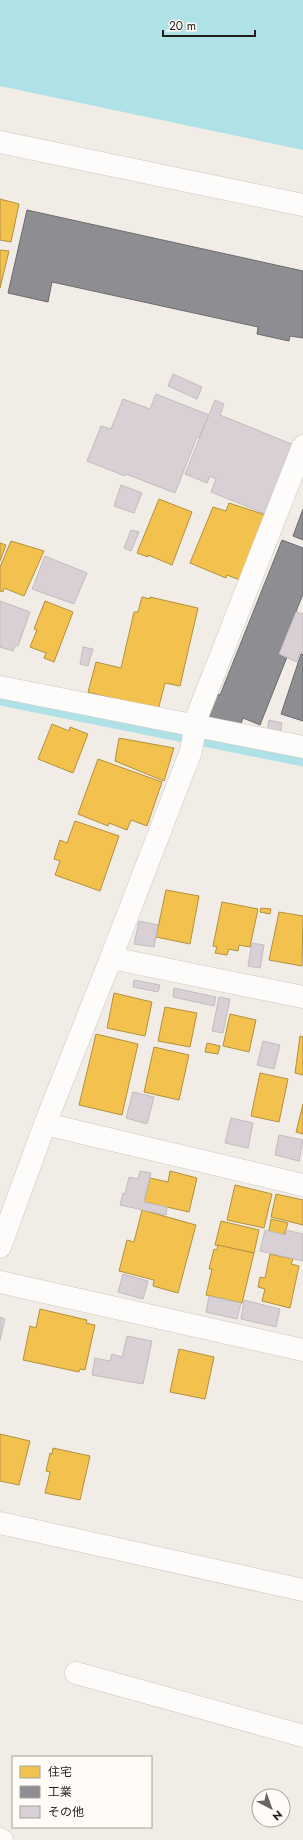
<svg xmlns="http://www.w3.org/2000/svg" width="303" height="1840" font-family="Jost,'Noto Sans JP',sans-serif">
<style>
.water{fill:#aee2e7}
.homes{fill:#f2c14e;stroke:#b3903e}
.industry{fill:#8d8d92;stroke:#6c6b6e}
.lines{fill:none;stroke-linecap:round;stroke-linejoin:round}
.stream{stroke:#aee2e7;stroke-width:9}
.building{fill:#d9d0d6;stroke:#c1bdbc}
.street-casing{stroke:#cbc8c2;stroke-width:23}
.secondary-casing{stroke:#cbc8c2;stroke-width:23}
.street{stroke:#fdfcfb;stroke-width:22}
.secondary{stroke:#fdfcfb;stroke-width:22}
</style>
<rect width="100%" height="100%" fill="#f1ede6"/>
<path class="water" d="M0,0H303V150L0,86Z"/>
<g class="homes">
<path d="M0,199L19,204L11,242L0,240Z"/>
<path d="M0,250L9,251L0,288Z"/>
<path d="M159,499L192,512L172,565L148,555V557L137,553Z"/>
<path d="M229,503L269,516L240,580L227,575L226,578L190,563L213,507L226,511Z"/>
<path d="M11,541L44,551L24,596L4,588L3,592L0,591V567Z"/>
<path d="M0,543L6,545L0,561Z"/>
<path d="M142,597L150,599V597L198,608L180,686L165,683L158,710L88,692L96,662L121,668L134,612H138Z"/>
<path d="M45,601L73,612L54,662L44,658L46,653L30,647L37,630L34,629Z"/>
<path d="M52,724L69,731L70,727L88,734L73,773L38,759Z"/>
<path d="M119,738L174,748L164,781L115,761Z"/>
<path d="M98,759L162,782L147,826L131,820L127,830L109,823L108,826L78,814Z"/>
<path d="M75,821L119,836L100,891L55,875L60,861L54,859L60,840L67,843Z"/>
<path d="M166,890L199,896L190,944L156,937Z"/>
<path d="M222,902L258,909L250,947L239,945L238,951L229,949L227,955L215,953L217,947L213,946Z"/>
<path d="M261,908L271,909L270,914L260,912Z"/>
<path d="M279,912L303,916L302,966L269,960Z"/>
<path d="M114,993L152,1002L145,1036L107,1028Z"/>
<path d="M165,1007L197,1013L190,1047L158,1041Z"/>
<path d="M230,1014L256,1020L249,1052L223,1046Z"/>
<path d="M96,1034L138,1044L122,1115L79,1105Z"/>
<path d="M300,1036L303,1037V1075L295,1073Z"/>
<path d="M207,1043L220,1046L218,1054L205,1052Z"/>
<path d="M154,1047L189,1055L179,1100L144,1092Z"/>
<path d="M260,1073L288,1079L279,1122L251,1116Z"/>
<path d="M303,1104V1134L296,1132Z"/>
<path d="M170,1171L197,1178L189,1212L144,1202L150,1178L168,1182Z"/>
<path d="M235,1185L272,1194L264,1228L227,1220Z"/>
<path d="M276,1194L303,1200V1225L271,1217Z"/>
<path d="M142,1210L196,1225L178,1293L153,1286L154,1280L119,1271L127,1240L134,1242Z"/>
<path d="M271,1219L288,1223L284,1235L269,1231Z"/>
<path d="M221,1221L259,1230L254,1253L215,1245Z"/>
<path d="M218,1245L254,1253L242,1303L206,1295L212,1269H209L214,1249L217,1250Z"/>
<path d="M270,1254L293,1259L291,1264L299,1266L290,1308L262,1301L265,1289L258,1287L260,1277L265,1278Z"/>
<path d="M40,1309L87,1320L86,1323L95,1325L85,1370L80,1369L79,1372L23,1360L30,1326L36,1328Z"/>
<path d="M179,1349L214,1357L205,1399L170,1392Z"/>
<path d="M0,1434L30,1441L19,1485L0,1481Z"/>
<path d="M53,1448L90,1456L80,1500L45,1493L50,1472L46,1471L50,1453L52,1454Z"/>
</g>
<g class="industry">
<path d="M27,210L303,271V338L290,336L289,341L257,334L258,327L52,282L48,302L8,293Z"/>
<path d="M303,509V540L293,536Z"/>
<path d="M282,540L303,548V594L279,654L287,657L260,725L243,718L239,729L208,717L217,694L220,695Z"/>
<path d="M301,654H303V721L281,714Z"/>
</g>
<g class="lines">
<path class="stream" d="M0,701L303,762"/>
</g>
<g class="building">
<path d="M173,374L202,387L197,399L168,386Z"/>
<path d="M156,394L209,415L199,438L197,437L175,493L126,474L125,476L87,461L101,426L111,429L123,399L150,409Z"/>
<path d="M215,400L224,404L220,415L294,445L266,514L211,492L216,479L210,476L207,483L185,474Z"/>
<path d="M121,485L142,493L134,513L114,506Z"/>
<path d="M131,530L139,532L131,551L124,548Z"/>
<path d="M45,556L87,573L74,604L32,589Z"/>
<path d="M0,601L30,612L18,646L16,645L13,651L0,647Z"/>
<path d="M296,612L303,614V653L300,652L297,662L279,654Z"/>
<path d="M83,647L93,649L88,666L80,664Z"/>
<path d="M269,720L282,723L280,735L267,732Z"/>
<path d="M139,921L158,925L154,947L134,944Z"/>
<path d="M252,943L264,945L260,968L248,966Z"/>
<path d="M134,980L160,985L158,992L133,987Z"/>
<path d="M174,988L216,997L214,1006L173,997Z"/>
<path d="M219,997L230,999L223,1033L212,1031Z"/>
<path d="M263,1041L280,1045L274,1069L257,1065Z"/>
<path d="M133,1092L154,1097L147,1124L126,1118Z"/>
<path d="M231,1118L253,1123L248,1148L225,1143Z"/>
<path d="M279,1135L303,1140L299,1161L275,1155Z"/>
<path d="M140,1171L151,1173L144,1202L167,1207L166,1215L120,1205L123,1193L125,1194L129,1177L138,1179Z"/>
<path d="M265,1230L285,1235L286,1230L303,1234V1261L260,1251Z"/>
<path d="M123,1274L148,1281L143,1299L118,1292Z"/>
<path d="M209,1296L241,1303L237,1319L206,1312Z"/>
<path d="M244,1300L280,1309L276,1327L241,1319Z"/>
<path d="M0,1317L5,1319L0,1340Z"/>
<path d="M127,1336L152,1341L143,1384L92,1375L95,1358L110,1361L112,1354L122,1357Z"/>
</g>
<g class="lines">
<defs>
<g id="street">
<path d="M0,687L303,747"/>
<path d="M111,958L303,997"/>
<path d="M45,1124L303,1185"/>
<path d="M0,1247L45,1124L111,958L191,751L198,714L303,446"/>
<path d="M0,1282L303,1350"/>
<path d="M0,1523L303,1590"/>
<path d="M76,1673L303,1736"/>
<path d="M0,1839L2,1840"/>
</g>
<path id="secondary" d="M0,142L303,205"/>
</defs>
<use href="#street" class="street-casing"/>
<use href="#secondary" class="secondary-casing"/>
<use href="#street" class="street"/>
<use href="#secondary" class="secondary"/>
</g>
<rect x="12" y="1756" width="140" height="72" fill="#fffcf7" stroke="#a6a39e"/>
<rect x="20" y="1766" width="20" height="12" fill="#f2c14e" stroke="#a6a39e"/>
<text x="48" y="1776" font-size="12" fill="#201d19">住宅</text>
<rect x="20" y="1786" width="20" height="12" fill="#8d8d92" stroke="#a6a39e"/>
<text x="48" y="1796" font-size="12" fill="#201d19">工業</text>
<rect x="20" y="1806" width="20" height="12" fill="#d9d0d6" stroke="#a6a39e"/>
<text x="48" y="1816" font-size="12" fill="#201d19">その他</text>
<g transform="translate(271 1808) rotate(139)"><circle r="19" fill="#fffcf7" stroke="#a6a39e"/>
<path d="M0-3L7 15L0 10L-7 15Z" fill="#696661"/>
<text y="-6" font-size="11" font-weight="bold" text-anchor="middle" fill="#201d19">N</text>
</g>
<path d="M163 30v6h92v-6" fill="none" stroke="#201d19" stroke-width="2"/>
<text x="169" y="30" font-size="12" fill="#201d19" stroke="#fffcf7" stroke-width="3" paint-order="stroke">20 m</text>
</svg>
